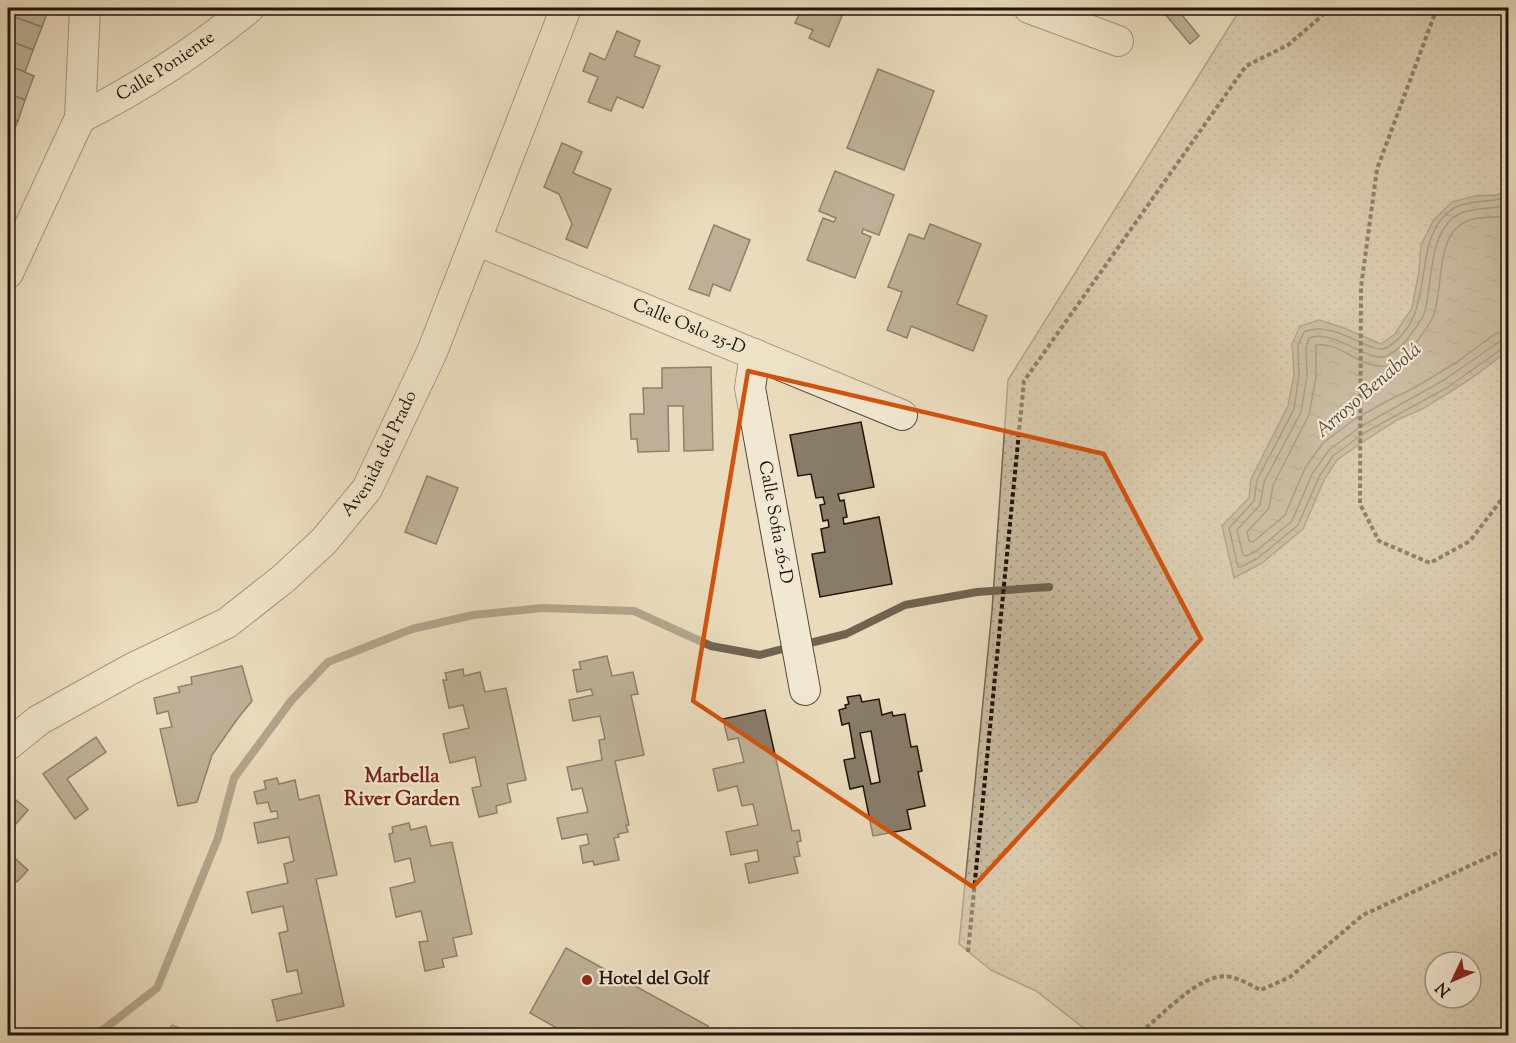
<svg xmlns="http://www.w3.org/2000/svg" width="1516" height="1043" font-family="'Sorts Mill Goudy',serif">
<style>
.grass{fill:url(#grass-dots);stroke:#736755;stroke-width:1.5;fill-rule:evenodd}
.water{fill:url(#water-ripples);stroke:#6f6452;stroke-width:1.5}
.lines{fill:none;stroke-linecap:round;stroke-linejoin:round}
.shore{stroke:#625646;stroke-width:1.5}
.stream{stroke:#6f6452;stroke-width:8}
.building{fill:#887c68;stroke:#1f150c;stroke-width:1.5;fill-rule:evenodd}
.street-casing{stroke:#524638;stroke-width:32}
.path{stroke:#1f150c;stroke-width:4;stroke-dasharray:4.5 3;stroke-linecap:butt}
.street{stroke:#f1e8d3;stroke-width:30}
.marked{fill:none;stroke:#d4520c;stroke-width:4.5;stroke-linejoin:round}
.poi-dot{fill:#8f2418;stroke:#f1e8d3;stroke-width:2}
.labels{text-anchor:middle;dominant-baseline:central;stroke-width:4.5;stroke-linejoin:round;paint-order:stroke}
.street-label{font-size:18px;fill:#1f150c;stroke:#f1e8d3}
.poi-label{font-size:18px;font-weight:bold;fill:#1f150c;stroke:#f1e8d3;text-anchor:start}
.water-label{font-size:20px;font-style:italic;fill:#54493a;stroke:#f1e8d3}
.neighbourhood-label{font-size:20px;font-weight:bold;fill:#7a1f14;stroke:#f1e8d3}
</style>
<defs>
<pattern id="grass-dots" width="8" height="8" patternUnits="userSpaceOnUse" patternTransform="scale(1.5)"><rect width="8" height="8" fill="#c7b99e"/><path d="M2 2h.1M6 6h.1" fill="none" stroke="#aa9e87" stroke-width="1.8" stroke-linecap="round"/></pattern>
<pattern id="water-ripples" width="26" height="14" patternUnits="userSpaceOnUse" patternTransform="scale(1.5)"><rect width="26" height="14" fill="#a49880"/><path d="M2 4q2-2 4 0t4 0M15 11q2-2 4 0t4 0" fill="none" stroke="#857b67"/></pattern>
</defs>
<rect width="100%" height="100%" fill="#e9dbbc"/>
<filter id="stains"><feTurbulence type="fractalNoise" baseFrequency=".00333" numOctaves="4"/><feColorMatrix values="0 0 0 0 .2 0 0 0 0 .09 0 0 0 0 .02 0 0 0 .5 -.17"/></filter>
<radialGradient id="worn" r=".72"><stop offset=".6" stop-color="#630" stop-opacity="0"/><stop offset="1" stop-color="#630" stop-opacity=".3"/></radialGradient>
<path class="grass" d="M1241,8H1508V1035H1093L1036,991L991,970L959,944L992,611L1008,380ZM1435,962H1471V998H1435Z"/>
<g class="water">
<path d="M1508,191V351L1469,380L1424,408L1397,420L1367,439L1337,460L1324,480L1303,529L1262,563L1234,578L1222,526L1249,498L1251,479L1288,406L1294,374L1292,344L1300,326L1319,320L1344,328L1381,344L1395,334L1412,308L1419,271L1421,245L1433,221L1452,202L1475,196L1496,195Z"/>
<path d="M172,1025L196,1034L198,1035H162Z"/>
</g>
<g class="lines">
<g class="shore">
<path d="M1508,197C1492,203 1470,199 1454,208C1406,238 1442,315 1386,348C1372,356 1333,318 1304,332L1298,345L1299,375L1294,409L1257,480L1254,501L1229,528L1238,567H1241L1258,558L1298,525L1319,477L1333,456L1364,433L1448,387L1503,348L1508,347"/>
<path d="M1508,205C1493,210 1474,206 1459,214C1428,231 1433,281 1425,311C1423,319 1416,327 1411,334C1405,343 1397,351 1387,356C1369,364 1334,328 1309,338L1306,347L1307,376L1301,412L1264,482L1260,505L1237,530L1243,555L1246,556L1255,552L1292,521L1312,474L1329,450L1360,427L1444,380L1499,342L1508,340"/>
<path d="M1508,215C1494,219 1476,215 1463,223C1435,239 1444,289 1433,317C1429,325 1423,333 1418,340C1411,351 1399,363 1386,366C1362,370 1340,341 1316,345V377L1309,415L1273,485L1269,508L1247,532L1249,541L1253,542L1285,515L1305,468L1323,443L1355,419L1387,401L1414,388L1457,362L1495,334L1508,331"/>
</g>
<g class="stream">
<path d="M802,645L846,634L905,605L977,592L1049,587"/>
<path d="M95,1036L157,988L218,838L234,778L291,701L328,662L412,629L473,615L542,608L634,611L711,646L760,655L790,647"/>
</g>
</g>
<g class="building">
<path d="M12,8H49L42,27L9,15Z"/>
<path d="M802,8H842L839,15L842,16L829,47L809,38L813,30L795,23Z"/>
<path d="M1160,8H1178L1177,9L1199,36L1190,44Z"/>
<path d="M1200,8H1216L1207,15Z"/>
<path d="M9,15L42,27L33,50L8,40Z"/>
<path d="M617,31L640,41L634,56L660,66L643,108L617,97L611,111L588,102L598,77L583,71L590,53L605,60Z"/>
<path d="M8,40L33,50L25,72L8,65Z"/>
<path d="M8,65L34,76L25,100L8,93Z"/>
<path d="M878,69L934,91L904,170L847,148Z"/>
<path d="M8,93L25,100L18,121L8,117Z"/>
<path d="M8,117L18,121L9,143H8Z"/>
<path d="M562,143L582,152L573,173L611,189L587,248L566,239L572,224L559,194L544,187Z"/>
<path d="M835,171L894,195L879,235L863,229L862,233L871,237L855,278L807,260L823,218L834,222L836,218L819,211Z"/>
<path d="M930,224L981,244L957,304L987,316L973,351L911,326L907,338L887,330L902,292L888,287L909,234L924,239Z"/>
<path d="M714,225L750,240L730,291L713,284L709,296L689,289Z"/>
<path d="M711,367L713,450L684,451L683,406H668L669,451L638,452L637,439H631L630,414H644L643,388H662V368Z"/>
<path d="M861,422L874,487L838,494L840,501L844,500L847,517L843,518L844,524L879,517L892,584L820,597L812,554L825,552L821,529L829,527L828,520L823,521L820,505L825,504L823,497L816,498L811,474L798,476L790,435Z"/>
<path d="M427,476L458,488L436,544L405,532Z"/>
<path d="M607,656L612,676L633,672L638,694L631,695L644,755L615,761L629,825H626L628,832L618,834L619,837L614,838L619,860L594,865L593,861L583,863L580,846L589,844L587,834L562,839L557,818L588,812L582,788L572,790L567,767L602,760L599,740L605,739L600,716L573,721L569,700L593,695L591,689L577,692L573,670L581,669L579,662Z"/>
<path d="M242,666L252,701L238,718L212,755L197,802L178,806L160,729L172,727L168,711L157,714L154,698L180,692L178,687L192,684L191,677Z"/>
<path d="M463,669L464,676L480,672L485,692L506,688L526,780L507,784L511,802L496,806L497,813L479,817L472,788L481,786L475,757L450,763L443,734L469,728L463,705L449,708L443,680H447L445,673Z"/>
<path d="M860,695L862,702L879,699L882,715L892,712L893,716L905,714L911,747L917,746L922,771L918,772L925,806L907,810L911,829L873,836L863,786L850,789L844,760L855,758L849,723L842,725L839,710L846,708L845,705L849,704L847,697ZM871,731L880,782L871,784L860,733Z"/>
<path d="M765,710L792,831L799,830L801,841L797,842L800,856L794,857L798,873L749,883L745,864L759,861L757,850L731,855L726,832L758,825L753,804L742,806L737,786L718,791L713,769L744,762L738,738L728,740L723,719Z"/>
<path d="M96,737L106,752L67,779L88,809L75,819L43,774Z"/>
<path d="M277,778L279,784L295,780L299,800L319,795L337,875L316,879L344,1006L277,1021L272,1000L302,993L297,970L287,972L279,933L288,931L283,906L252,913L247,892L288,883L284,864L294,861L289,837L258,843L254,823L278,818L277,811L271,812L268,802L257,804L254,792L266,789L264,781Z"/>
<path d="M16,800L28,810L8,833V809Z"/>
<path d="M409,823L411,830L426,826L431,846L452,842L472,934L453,938L457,956L442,959L444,967L425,971L419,942L428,941L421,911L396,917L390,888L415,882L410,858L395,862L389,834L393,833L392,827Z"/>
<path d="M8,852L28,870L17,882L8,873Z"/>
<path d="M566,948L708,1026L710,1036H571L530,1013Z"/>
</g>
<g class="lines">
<defs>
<g id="street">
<path d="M1029,8L1118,41"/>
<path id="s1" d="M80,118C139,88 198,50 249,8"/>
<path id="s2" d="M476,240L902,415"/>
<path d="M8,273L80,118L85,8"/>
<path id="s3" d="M755,354L750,388L805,690"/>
<path id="s4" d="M8,745L39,720L131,669L227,623L283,579L324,541L367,489L432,352L566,8"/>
</g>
</defs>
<use href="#street" class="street-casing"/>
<g class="path">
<path d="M1437,8L1377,169L1361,287L1360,504L1379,541L1430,563L1470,541L1508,491"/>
<path d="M968,952L1024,381L1246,66L1288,45L1331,8"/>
<path d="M1134,1036C1159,1022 1198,970 1231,977C1241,979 1252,986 1261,990L1290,977L1363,915L1508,848"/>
</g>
<use href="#street" class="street"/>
</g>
<path d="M0 0H1516V1043H0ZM748,371L1104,454L1201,639L973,887L693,701Z" fill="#e9dbbc" fill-opacity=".55" fill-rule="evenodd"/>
<path class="marked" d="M748,371L1104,454L1201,639L973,887L693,701Z"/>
<circle class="poi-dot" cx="587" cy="980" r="6"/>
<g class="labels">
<g class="street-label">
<text stroke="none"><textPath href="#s1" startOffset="100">Calle Poniente</textPath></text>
<text stroke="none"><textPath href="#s2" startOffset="230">Calle Oslo 25-D</textPath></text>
<text stroke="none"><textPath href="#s4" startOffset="483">Avenida del Prado</textPath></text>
<text stroke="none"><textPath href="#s3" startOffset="171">Calle Sofia 26-D</textPath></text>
</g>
<g class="poi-label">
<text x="599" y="980">Hotel del Golf</text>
</g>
<g class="water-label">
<text transform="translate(1369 391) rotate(-41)">Arroyo Benabolá</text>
</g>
<g class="neighbourhood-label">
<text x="402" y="777">Marbella<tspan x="402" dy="23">River Garden</tspan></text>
</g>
</g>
<rect width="1516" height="1043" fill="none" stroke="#e9dbbc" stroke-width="30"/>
<rect x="9" y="9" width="1498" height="1025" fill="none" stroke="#1f150c" stroke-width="3"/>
<rect x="15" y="15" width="1486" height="1013" fill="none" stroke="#1f150c" stroke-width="1.5"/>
<g transform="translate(1453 980) rotate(226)"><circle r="28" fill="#f1e8d3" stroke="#9d9483" stroke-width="1.5"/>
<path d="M0-4.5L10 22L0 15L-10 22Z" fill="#8f2418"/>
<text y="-9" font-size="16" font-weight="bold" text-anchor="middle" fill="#1f150c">N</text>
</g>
<rect width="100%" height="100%" filter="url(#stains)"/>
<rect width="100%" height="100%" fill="url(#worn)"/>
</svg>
